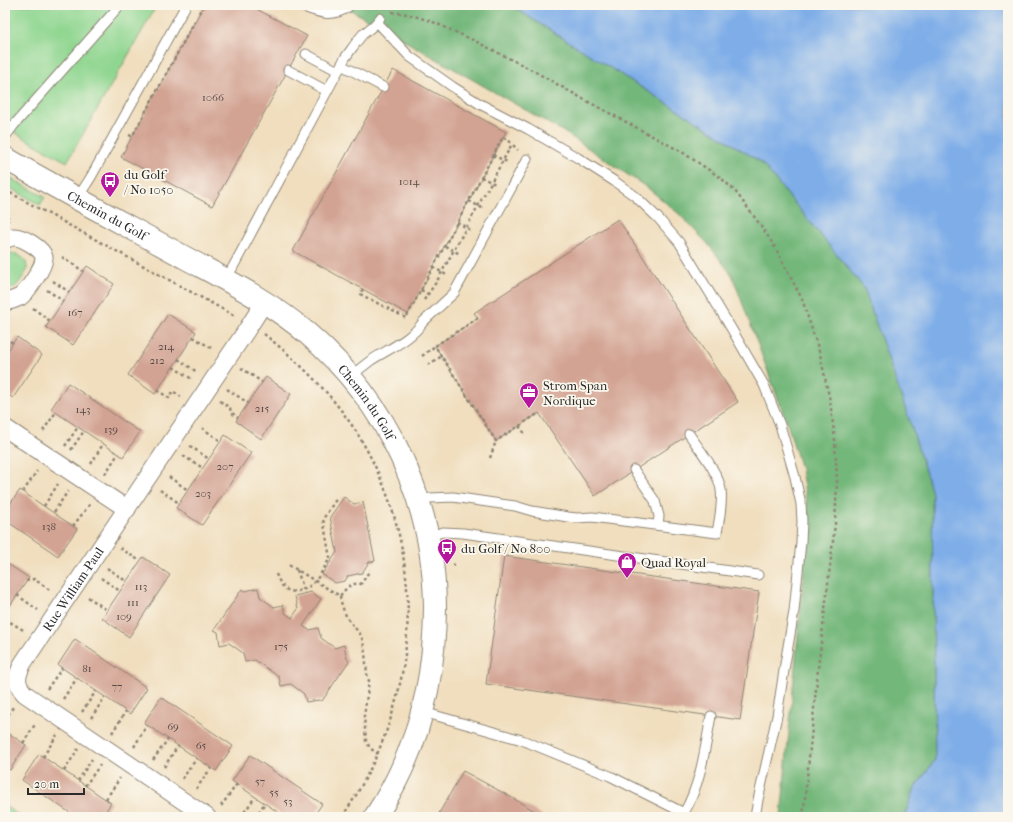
<svg xmlns="http://www.w3.org/2000/svg" width="1013" height="822" font-family="'IM FELL French Canon',serif">
<style>
.green{fill:#8fd690;stroke:#5d805e}
.forest{fill:#73b77a;stroke:#4f7152}
.water{fill:#7eade8;stroke:#546c8a}
.building{fill:#d2a292}
.lines{fill:none;stroke-linecap:round;stroke-linejoin:round}
.service-casing{stroke:#8e8474;stroke-width:11}
.minor-casing{stroke:#8e8474;stroke-width:19}
.tertiary-casing{stroke:#8e8474;stroke-width:24}
.path{stroke:#8e8474;stroke-width:2.5;stroke-dasharray:3 3;stroke-linecap:butt}
.service{stroke:#fff;stroke-width:9}
.minor{stroke:#fff;stroke-width:17}
.tertiary{stroke:#fff;stroke-width:22}
.labels{text-anchor:middle;dominant-baseline:central;stroke-width:3.5;stroke-linejoin:round;paint-order:stroke}
.number-label{font-size:11px;fill:#554945}
.poi-label{font-size:13px;fill:#2b2b2b;stroke:#fbf7ec;text-anchor:start}
.street-label{font-size:13px;fill:#2b2b2b;stroke:#fbf7ec}
</style>
<rect width="100%" height="100%" fill="#fbf7ec"/>
<filter id="ink" filterUnits="userSpaceOnUse"><feTurbulence type="fractalNoise" baseFrequency=".025" numOctaves="2"/><feDisplacementMap in="SourceGraphic" scale="8" xChannelSelector="R" yChannelSelector="G"/><feConvolveMatrix kernelMatrix="1 2 1 2 8 2 1 2 1" color-interpolation-filters="sRGB"/></filter>
<filter id="wash" filterUnits="userSpaceOnUse"><feTurbulence type="fractalNoise" baseFrequency=".012" numOctaves="4" result="noise"/><feDisplacementMap in="SourceGraphic" scale="16" xChannelSelector="R" yChannelSelector="G"/><feGaussianBlur stdDeviation="0.9" result="paint"/><feColorMatrix in="noise" values="0 0 0 0 0 0 0 0 0 0 0 0 0 0 0 0 0 1.4 0 .05"/><feComposite in="paint" operator="in"/></filter>
<g filter="url(#wash)">
<rect width="100%" height="100%" fill="#f0debe"/>
<g class="green">
<path d="M5,5H157L67,162L29,141L5,126Z"/>
<path d="M5,175L45,197L40,205L5,185Z"/>
<path d="M10,253C18,253 28,259 27,269C27,272 24,275 22,278C18,285 14,290 5,289V255Z"/>
<path d="M5,806L21,817H5Z"/>
</g>
<path class="forest" d="M342,5H510L761,162L864,288L911,425L932,493L935,760L915,788L904,817H781L809,517L801,469L787,423L732,275L708,244L678,213L649,189L564,132Z"/>
<path class="water" d="M510,5H1008V817H904L915,788L935,760L932,493L911,425L864,288L761,162Z"/>
<g id="blocks">
<g class="building">
<path d="M204,5H249L307,36L212,206L121,157Z"/>
<path d="M393,70L506,132L408,314L293,251Z"/>
<path d="M618,219L738,402L595,496L539,413L496,441L435,346L478,318L474,313Z"/>
<path d="M87,266L114,284L73,345L46,327Z"/>
<path d="M168,314L196,332L155,394L128,375Z"/>
<path d="M17,337L42,355L13,398L5,393V355Z"/>
<path d="M266,377L291,394L261,439L236,421Z"/>
<path d="M68,383L140,432L123,457L51,409Z"/>
<path d="M225,435L251,453L202,525L176,508Z"/>
<path d="M20,490L77,529L58,556L5,520V511Z"/>
<path d="M344,497L354,504L363,502L375,561L369,562L362,573L348,576L345,581L335,583L322,574L337,552L330,517Z"/>
<path d="M504,556L759,592L740,720L486,684Z"/>
<path d="M143,557L170,575L129,637L102,618Z"/>
<path d="M5,562L29,578L5,613Z"/>
<path d="M258,588L260,597L274,607L283,605L285,613L292,618L298,609L295,596L311,592L321,599L303,626L309,630L318,628L321,638L335,648L344,645L347,659L349,661L322,701L319,700L306,702L304,694L291,684L281,686L279,677L255,660L245,662L243,653L229,643L220,645L218,632L214,630L242,589L245,591Z"/>
<path d="M75,639L147,688L130,714L58,665Z"/>
<path d="M161,697L233,746L216,771L144,723Z"/>
<path d="M5,731L26,745L10,770L5,767Z"/>
<path d="M39,754L111,803L102,817H76L22,780Z"/>
<path d="M250,755L322,804L313,817H285L232,781Z"/>
<path d="M463,771L509,796L545,817H437Z"/>
</g>
</g>
</g>
<g filter="url(#ink)">
<use href="#blocks" fill-opacity="0" stroke="#8e8474" stroke-width="1"/>
<g class="lines">
<defs>
<g id="service">
<path d="M298,5C316,12 331,19 348,7"/>
<path d="M377,22L409,56L453,87L480,104L528,129L578,158L614,181L635,196L658,218L679,242L731,328L764,385L780,425L795,477L801,504L802,521L801,542L794,611L785,664L777,716L758,800L755,817"/>
<path d="M306,54L338,71"/>
<path d="M341,65L383,87"/>
<path d="M288,70L327,91"/>
<path d="M5,137L14,125L120,5"/>
<path d="M77,199L91,177L186,5"/>
<path d="M226,280L345,58C351,50 356,42 363,34C369,29 376,25 380,18"/>
<path d="M351,377C357,371 363,366 370,361C388,349 411,340 423,322L454,293L527,159"/>
<path d="M634,470L655,501L659,516L658,525"/>
<path d="M419,501L430,498L453,497L515,506L532,511L568,517L577,518L592,517L717,533C719,520 723,504 721,490C719,473 699,449 689,434"/>
<path d="M428,536L443,532L463,533L758,575"/>
<path d="M423,712L522,740L610,776L684,813C701,783 705,749 711,716"/>
</g>
<g id="minor">
<path d="M5,240C8,238 10,237 14,237C22,237 42,248 44,257C45,266 27,292 20,297C16,299 10,301 5,302"/>
<path d="M5,428L127,509"/>
<path id="s1" d="M207,817L25,694C14,683 17,675 23,663L246,331L264,303"/>
</g>
<g id="tertiary">
<path id="s2" d="M5,158C64,192 124,224 184,257C226,280 271,302 308,334C388,403 434,501 435,607C435,682 417,754 375,817"/>
</g>
</defs>
<use href="#service" class="service-casing"/>
<use href="#minor" class="minor-casing"/>
<use href="#tertiary" class="tertiary-casing"/>
<g class="path">
<path d="M392,12L407,14L431,21L475,41L532,70L585,100L682,152L721,178L735,191L764,230L776,249L802,299L820,354L830,401L835,440L837,482L835,524L818,669L803,817"/>
<path d="M199,13L204,5"/>
<path d="M129,135L132,136L134,133L195,21"/>
<path d="M493,155L509,163"/>
<path d="M481,177L497,185"/>
<path d="M5,190L235,316"/>
<path d="M469,201L484,209"/>
<path d="M6,216L8,217L9,221"/>
<path d="M457,222L472,231"/>
<path d="M445,246L460,254"/>
<path d="M62,257L83,271"/>
<path d="M433,267L448,276"/>
<path d="M53,281L69,292"/>
<path d="M363,289L360,294L406,318L503,137L509,141L518,150"/>
<path d="M47,290L63,301"/>
<path d="M421,290L428,294"/>
<path d="M424,300L437,281L512,144"/>
<path d="M33,308L50,321"/>
<path d="M478,318L435,346L496,441L539,413"/>
<path d="M264,334C299,362 331,393 355,430C366,447 375,465 383,484C428,596 410,718 342,817"/>
<path d="M193,337L213,349"/>
<path d="M5,338L13,343"/>
<path d="M422,356L435,346"/>
<path d="M178,359L197,372"/>
<path d="M428,365L442,356"/>
<path d="M173,367L192,379"/>
<path d="M241,368L262,382"/>
<path d="M227,389L248,403"/>
<path d="M157,390L169,398L173,391L181,397"/>
<path d="M220,401L230,408L231,412L238,418"/>
<path d="M519,426L526,435"/>
<path d="M202,428L221,441"/>
<path d="M43,431L56,412"/>
<path d="M65,446L78,427"/>
<path d="M190,446L209,459"/>
<path d="M71,450L84,431"/>
<path d="M183,456L203,468"/>
<path d="M490,458L496,441"/>
<path d="M91,464L103,444"/>
<path d="M105,474L118,454"/>
<path d="M169,477L188,490"/>
<path d="M160,490L179,503"/>
<path d="M23,492L37,471"/>
<path d="M44,506L58,484"/>
<path d="M54,512L68,491"/>
<path d="M73,526L90,504"/>
<path d="M120,548L140,561"/>
<path d="M289,565L340,596C346,588 351,582 361,584L370,570"/>
<path d="M452,565L457,564"/>
<path d="M107,568L126,581"/>
<path d="M297,570L305,593"/>
<path d="M276,574C280,584 286,594 298,591C315,588 322,571 330,558L323,519L337,498"/>
<path d="M101,578L120,591"/>
<path d="M26,581L34,579L50,590"/>
<path d="M17,595L38,610"/>
<path d="M340,596L342,606L347,618L360,634L363,641L365,653L367,674L369,681L364,716L366,741L370,748L378,754"/>
<path d="M88,597L107,610"/>
<path d="M5,619L25,631"/>
<path d="M47,689L62,668"/>
<path d="M63,699L77,678"/>
<path d="M82,712L96,691"/>
<path d="M91,718L105,697"/>
<path d="M5,720L13,707"/>
<path d="M112,733L126,711"/>
<path d="M23,743L36,723"/>
<path d="M134,747L147,725"/>
<path d="M43,757L57,735"/>
<path d="M153,760L168,739"/>
<path d="M164,767L178,746"/>
<path d="M64,771L78,749"/>
<path d="M182,779L197,758"/>
<path d="M78,781L92,759"/>
<path d="M85,786L100,765"/>
<path d="M196,789L211,768"/>
<path d="M106,799L120,778"/>
<path d="M221,806L237,784"/>
<path d="M241,817L255,797"/>
<path d="M255,817L265,803"/>
<path d="M274,817L277,812"/>
</g>
<use href="#service" class="service"/>
<use href="#minor" class="minor"/>
<use href="#tertiary" class="tertiary"/>
</g>
</g>
<defs>
<symbol id="bus-pin" viewBox="-11 -11 22 30"><path d="M0 17L-7.5 6A9.5 9.5 0 1 1 7.5 6Z" fill="#b5179e" stroke="#fbf7ec"/><path d="M-5-6H5V4H4V6H2V4H-2V6H-4V4H-5ZM-3.5-4V0h7V-4ZM-3.5 1.2v1.5H-2V1.2ZM2 1.2v1.5H3.5V1.2Z" fill="#fff"/></symbol>
<symbol id="office-pin" viewBox="-11 -11 22 30"><path d="M0 17L-7.5 6A9.5 9.5 0 1 1 7.5 6Z" fill="#b5179e" stroke="#fbf7ec"/><path d="M-6-3h4V-5.5h4V-3h4V5H-6ZM-1-4.5V-3h2v-1.5ZM-6 0V1H6V0Z" fill="#fff"/></symbol>
<symbol id="shop-pin" viewBox="-11 -11 22 30"><path d="M0 17L-7.5 6A9.5 9.5 0 1 1 7.5 6Z" fill="#b5179e" stroke="#fbf7ec"/><path d="M-5-2.5h2.3a2.7 3.5 0 0 1 5.4 0H5L5.5 6h-11ZM-1.5-2.5h3a1.5 2.3 0 0 0-3 0Z" fill="#fff"/></symbol>
</defs>
<g fill-rule="evenodd">
<use href="#bus-pin" x="99" y="170" width="22" height="30"/>
<use href="#office-pin" x="518" y="381" width="22" height="30"/>
<use href="#bus-pin" x="436" y="537" width="22" height="30"/>
<use href="#shop-pin" x="616" y="551" width="22" height="30"/>
</g>
<g class="labels">
<g class="number-label">
<text x="213" y="97">1066</text>
<text x="409" y="181">1014</text>
<text x="75" y="312">167</text>
<text x="166" y="346">214</text>
<text x="157" y="360">212</text>
<text x="262" y="408">215</text>
<text x="83" y="409">143</text>
<text x="111" y="429">139</text>
<text x="225" y="466">207</text>
<text x="203" y="493">203</text>
<text x="49" y="526">138</text>
<text x="141" y="586">113</text>
<text x="133" y="602">111</text>
<text x="124" y="616">109</text>
<text x="281" y="646">175</text>
<text x="87" y="668">81</text>
<text x="117" y="686">77</text>
<text x="173" y="726">69</text>
<text x="201" y="745">65</text>
<text x="260" y="781">57</text>
<text x="274" y="792">55</text>
<text x="288" y="801">53</text>
</g>
<g class="poi-label">
<text x="124" y="174">du Golf<tspan x="124" dy="15">/ No 1050</tspan></text>
<text x="543" y="385">Strom Span<tspan x="543" dy="15">Nordique</tspan></text>
<text x="461" y="548">du Golf / No 800</text>
<text x="641" y="562">Quad Royal</text>
</g>
<g class="street-label">
<text stroke="none"><textPath href="#s2" startOffset="117">Chemin du Golf</textPath></text>
<text stroke="none"><textPath href="#s2" startOffset="441">Chemin du Golf</textPath></text>
<text stroke="none"><textPath href="#s1" startOffset="343">Rue William-Paul</textPath></text>
</g>
</g>
<rect width="1013" height="822" fill="none" stroke="#fbf7ec" stroke-width="20"/>
<path d="M28 788v6h56v-6" fill="none" stroke="#2b2b2b" stroke-width="2"/>
<text x="34" y="788" font-size="12" fill="#2b2b2b" stroke="#fbf7ec" stroke-width="3" paint-order="stroke">20 m</text>
</svg>
